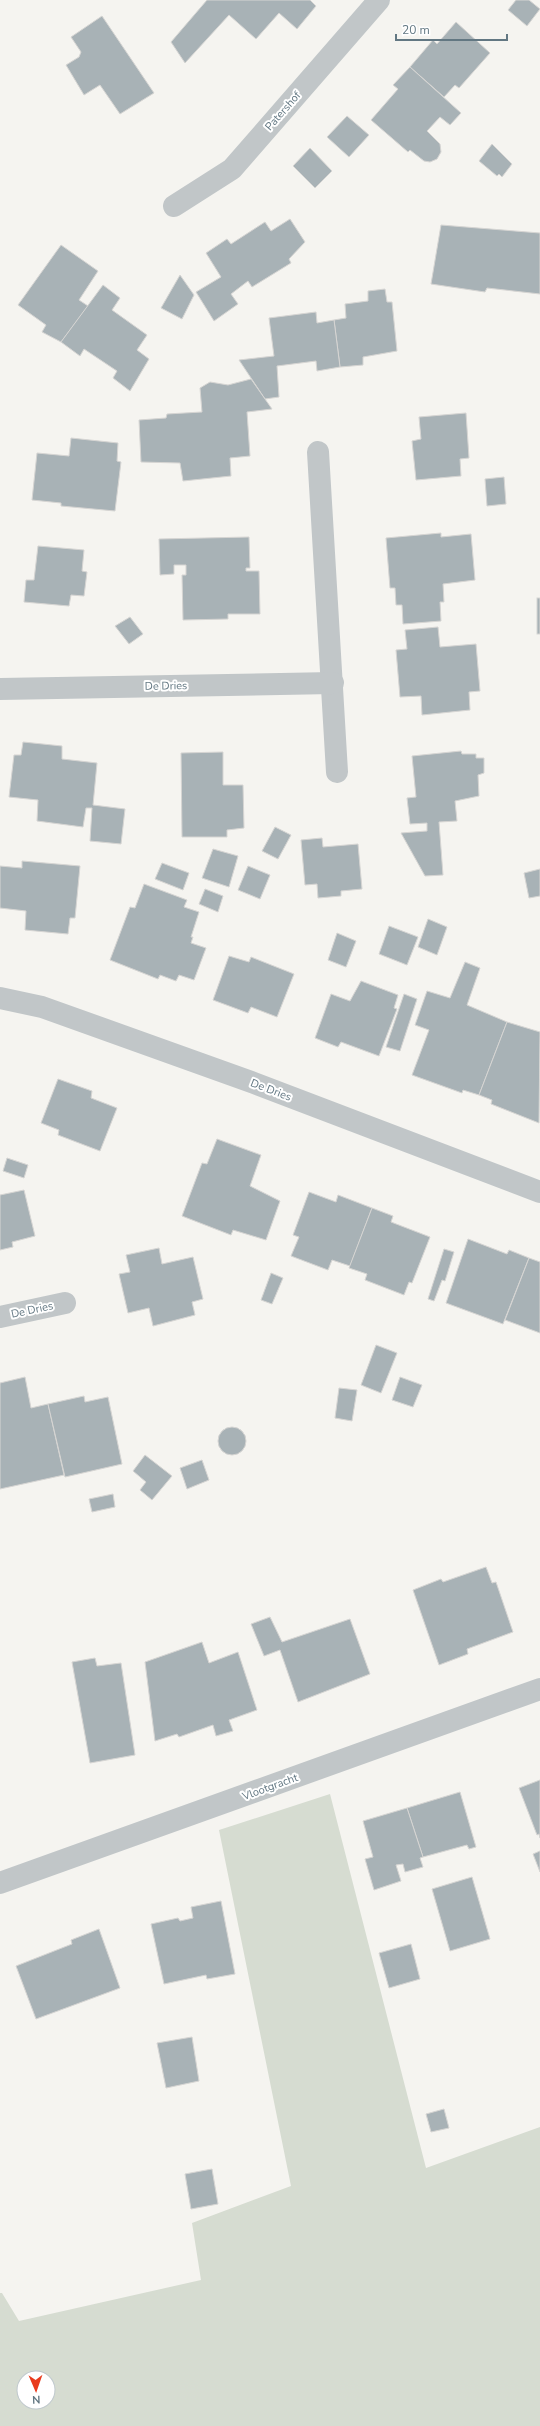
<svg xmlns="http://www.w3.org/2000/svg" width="540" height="2426" font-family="'Nunito Sans',sans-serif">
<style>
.green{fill:#d6dcd1;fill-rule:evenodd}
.building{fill:#a8b2b6;stroke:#d6d5d3}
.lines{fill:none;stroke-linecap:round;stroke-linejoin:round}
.minor{stroke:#c1c6c8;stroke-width:22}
.labels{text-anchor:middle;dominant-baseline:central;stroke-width:4;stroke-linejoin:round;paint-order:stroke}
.street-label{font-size:11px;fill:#627782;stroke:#fff}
</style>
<rect width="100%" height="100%" fill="#f5f4f0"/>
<path class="green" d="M330,1794L426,2168L540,2127V2426H0V2293H2L19,2321L201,2280L192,2223L291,2186L219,1830ZM24,2378H48V2402H24Z"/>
<g class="building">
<path d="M207,0H310L316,6L297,29L279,13L256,39L229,15L185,63L171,42Z"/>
<path d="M516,0H529L540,9L527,26L508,10Z"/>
<path d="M102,16L154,93L120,114L100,85L84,95L66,65L79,57L81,52L71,37Z"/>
<path d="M456,22L490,53L459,88L455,85L444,97L410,67L433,40L437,44Z"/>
<path d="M410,67L461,113L450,125L440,117L427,131L440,144L441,152L437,159L430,162L424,161L410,150L408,152L371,120L398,89L393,85Z"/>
<path d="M347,116L369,135L349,157L327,137Z"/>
<path d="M492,144L512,164L502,177L499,174L497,176L479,161Z"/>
<path d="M310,148L332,171L315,188L293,166Z"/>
<path d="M290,219L305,242L289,259L291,263L252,287L248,281L231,294L238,304L214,321L196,292L221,277L206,253L227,239L231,244L265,222L271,231Z"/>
<path d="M441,225L540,233V294L487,288L485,292L431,284Z"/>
<path d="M61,245L98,271L79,300L88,306L61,342L42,332L46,325L18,305Z"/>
<path d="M180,275L194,295L182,319L161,308Z"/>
<path d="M103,285L120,298L112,310L147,335L137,350L149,359L130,391L113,378L117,371L84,349L80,356L61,342Z"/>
<path d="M385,289L387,302H392L397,351L363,357V365L340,367L334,320L346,318L345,304L368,301V291Z"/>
<path d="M316,312L317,323L334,320L340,367L317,371L316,361L277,366L279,397L265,399L239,360L274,356L269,318Z"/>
<path d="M251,379L272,409L247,412L250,456L230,458L231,476L183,481L180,463L141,462L139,420L166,418L167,414L202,412L200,388L210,382L228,385Z"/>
<path d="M466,413L469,458L460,459L461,476L416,480L412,441L421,439L419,417Z"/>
<path d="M71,438L118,443L117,461L121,462L115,511L61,506V503L32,500L37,453L69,456Z"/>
<path d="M504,477L506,504L487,506L485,479Z"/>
<path d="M441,533V537L471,534L475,580L443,584L444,602H440L441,621L403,624L402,605H396L395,588H390L386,538Z"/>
<path d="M249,537L250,568H246V571H259L260,614H228V619L183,620L182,575H186V565H174V574L160,575L159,539Z"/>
<path d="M38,546L84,550L82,571L87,572L84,596L71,595L69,606L24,602L26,580H34Z"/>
<rect x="537" y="598" width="3" height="36"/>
<path d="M130,617L143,634L129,644L115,626Z"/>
<path d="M438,627L440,647L476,644L480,691L469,692L470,710L422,715L421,696L400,697L396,650L407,649L405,630Z"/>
<path d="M23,742L62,746V759L97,763L93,805L125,809L121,844L90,841L92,808H86L83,827L37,821L38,800L9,797L14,755H21Z"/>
<path d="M461,751L462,754H476V758H484V773L478,775L479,796L455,801L457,821L439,822L443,875L425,876L401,833L427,831V823L410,824L407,798L416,797L412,756Z"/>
<path d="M223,752V785H243L244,828L227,830V837H182L181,753Z"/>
<path d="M275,827L291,835L278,859L262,851Z"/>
<path d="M322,838L323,847L358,844L362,889L341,891V896L318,898L317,884L305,885L301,840Z"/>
<path d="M213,849L238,856L229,887L202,878Z"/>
<path d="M22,861L80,866L75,918H70L68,934L25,930L26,911L0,908V866L22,868Z"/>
<path d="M162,863L189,873L183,890L155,879Z"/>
<path d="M248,866L270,875L260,899L238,890Z"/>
<path d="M540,869V896L529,898L524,873Z"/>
<path d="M144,884L187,900L184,907L199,912L191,937H193L191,943L206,948L194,980L179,975L176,981L160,975L158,979L110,960L130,907L135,908Z"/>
<path d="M205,889L223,896L218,912L199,904Z"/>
<path d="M428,919L447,927L437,955L418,947Z"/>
<path d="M389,926L418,937L407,965L379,954Z"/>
<path d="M337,933L356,941L346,967L328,960Z"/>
<path d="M229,956L249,962L251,957L294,974L277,1017L251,1007L248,1013L213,1000Z"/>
<path d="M465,962L480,968L467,1005L507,1022L479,1095L463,1090L462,1093L412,1075L429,1030L415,1025L427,991L450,998Z"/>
<path d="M361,981L398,995L394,1008L397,1009L379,1056L341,1042L338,1047L315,1038L331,994L350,1001Z"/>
<path d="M404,994L417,999L400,1051L386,1047Z"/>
<path d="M507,1022L540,1032L539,1123L491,1104L492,1100L479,1095Z"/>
<path d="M58,1079L92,1091L91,1098L117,1108L100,1151L58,1135L59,1130L41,1123Z"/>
<path d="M217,1139L261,1155L250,1186L280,1201L266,1240L233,1230L231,1235L182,1216L202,1163L207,1164Z"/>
<path d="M7,1158L28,1165L24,1178L3,1171Z"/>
<path d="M24,1190L35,1236L12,1242L13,1247L0,1250V1195Z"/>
<path d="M309,1192L336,1202L338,1195L372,1208L350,1266L332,1260L328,1270L291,1256L299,1237L293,1235Z"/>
<path d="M372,1208L393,1216L391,1222L430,1237L412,1283L409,1282L404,1295L365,1280L367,1274L349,1268Z"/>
<path d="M468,1239L507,1254L509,1250L529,1258L503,1324L446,1303Z"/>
<path d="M159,1248L162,1264L193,1257L203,1299L192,1302L195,1315L153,1326L149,1308L128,1313L119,1274L130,1272L126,1255Z"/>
<path d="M444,1249L454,1252L445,1281L442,1280L434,1301L428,1299Z"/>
<path d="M529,1258L540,1262V1333L505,1320Z"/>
<path d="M271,1273L283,1278L272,1304L261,1300Z"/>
<path d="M376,1345L397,1353L381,1393L361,1385Z"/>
<path d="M25,1377L31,1408L48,1404L64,1475L0,1489V1383Z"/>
<path d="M400,1377L422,1385L413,1407L392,1400Z"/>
<path d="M339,1388L357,1390L352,1421L335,1418Z"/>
<path d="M84,1396L85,1402L108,1397L122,1464L65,1477L48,1404Z"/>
<circle cx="232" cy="1441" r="14"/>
<path d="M145,1455L172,1476L152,1500L140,1490L146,1482L133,1471Z"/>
<path d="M202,1460L209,1480L187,1489L180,1468Z"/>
<path d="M113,1494L115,1507L92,1512L89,1499Z"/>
<path d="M486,1567L492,1583L496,1582L513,1632L467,1649L468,1654L439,1665L413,1590L441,1579L443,1582Z"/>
<path d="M270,1617L282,1642L350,1619L370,1674L298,1702L280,1650L264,1656L251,1624Z"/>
<path d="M202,1642L209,1663L238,1652L257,1710L229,1720L233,1731L216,1736L213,1725L179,1737L177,1734L155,1741L145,1662Z"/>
<path d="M95,1658L97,1666L121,1663L135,1755L90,1763L72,1662Z"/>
<path d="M540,1780V1838L539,1834L537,1835L519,1788Z"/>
<path d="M460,1792L476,1847L469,1849L467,1845L423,1857L407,1808Z"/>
<path d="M407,1808L423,1857L420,1858L423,1867L405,1872L403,1864L396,1865L401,1881L374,1890L365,1859L373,1857L363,1821Z"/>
<path d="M540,1851V1872L533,1854Z"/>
<path d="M472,1877L490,1939L450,1951L432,1889Z"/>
<path d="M221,1901L235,1974L207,1979L206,1975L164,1984L151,1924L178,1918L180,1921L193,1918L191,1907Z"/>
<path d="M99,1929L120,1988L36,2019L16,1966L72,1944L71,1940Z"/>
<path d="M411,1944L420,1979L389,1988L379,1953Z"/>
<path d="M192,2037L199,2081L166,2088L157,2043Z"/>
<path d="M444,2109L449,2128L431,2132L426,2114Z"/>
<path d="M212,2169L218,2204L191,2209L185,2174Z"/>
</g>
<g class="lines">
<g class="minor">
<path d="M174,206L232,169L379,0"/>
<path d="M318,452L337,772"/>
<path d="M0,689L333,683"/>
<path d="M0,998L42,1007L254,1083L540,1192"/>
<path d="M0,1317L65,1303"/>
<path d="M0,1883L540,1689"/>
</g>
</g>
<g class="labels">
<g class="street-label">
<text transform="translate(283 111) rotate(-49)">Patershof</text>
<text transform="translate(166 686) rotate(-1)">De Dries</text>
<text transform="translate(271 1090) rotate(21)">De Dries</text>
<text transform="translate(32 1310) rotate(-12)">De Dries</text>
<text transform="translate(270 1787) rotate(-20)">Vlootgracht</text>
</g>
</g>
<g transform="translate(36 2390) rotate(178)"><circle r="19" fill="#ffffff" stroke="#c0c9cd"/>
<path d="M0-3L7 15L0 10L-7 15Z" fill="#e93a1c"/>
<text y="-6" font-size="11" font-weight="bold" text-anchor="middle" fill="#627782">N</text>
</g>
<path d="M396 34v6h111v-6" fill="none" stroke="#627782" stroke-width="2"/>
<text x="402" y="34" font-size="12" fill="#627782" stroke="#ffffff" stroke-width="3" paint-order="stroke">20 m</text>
</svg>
